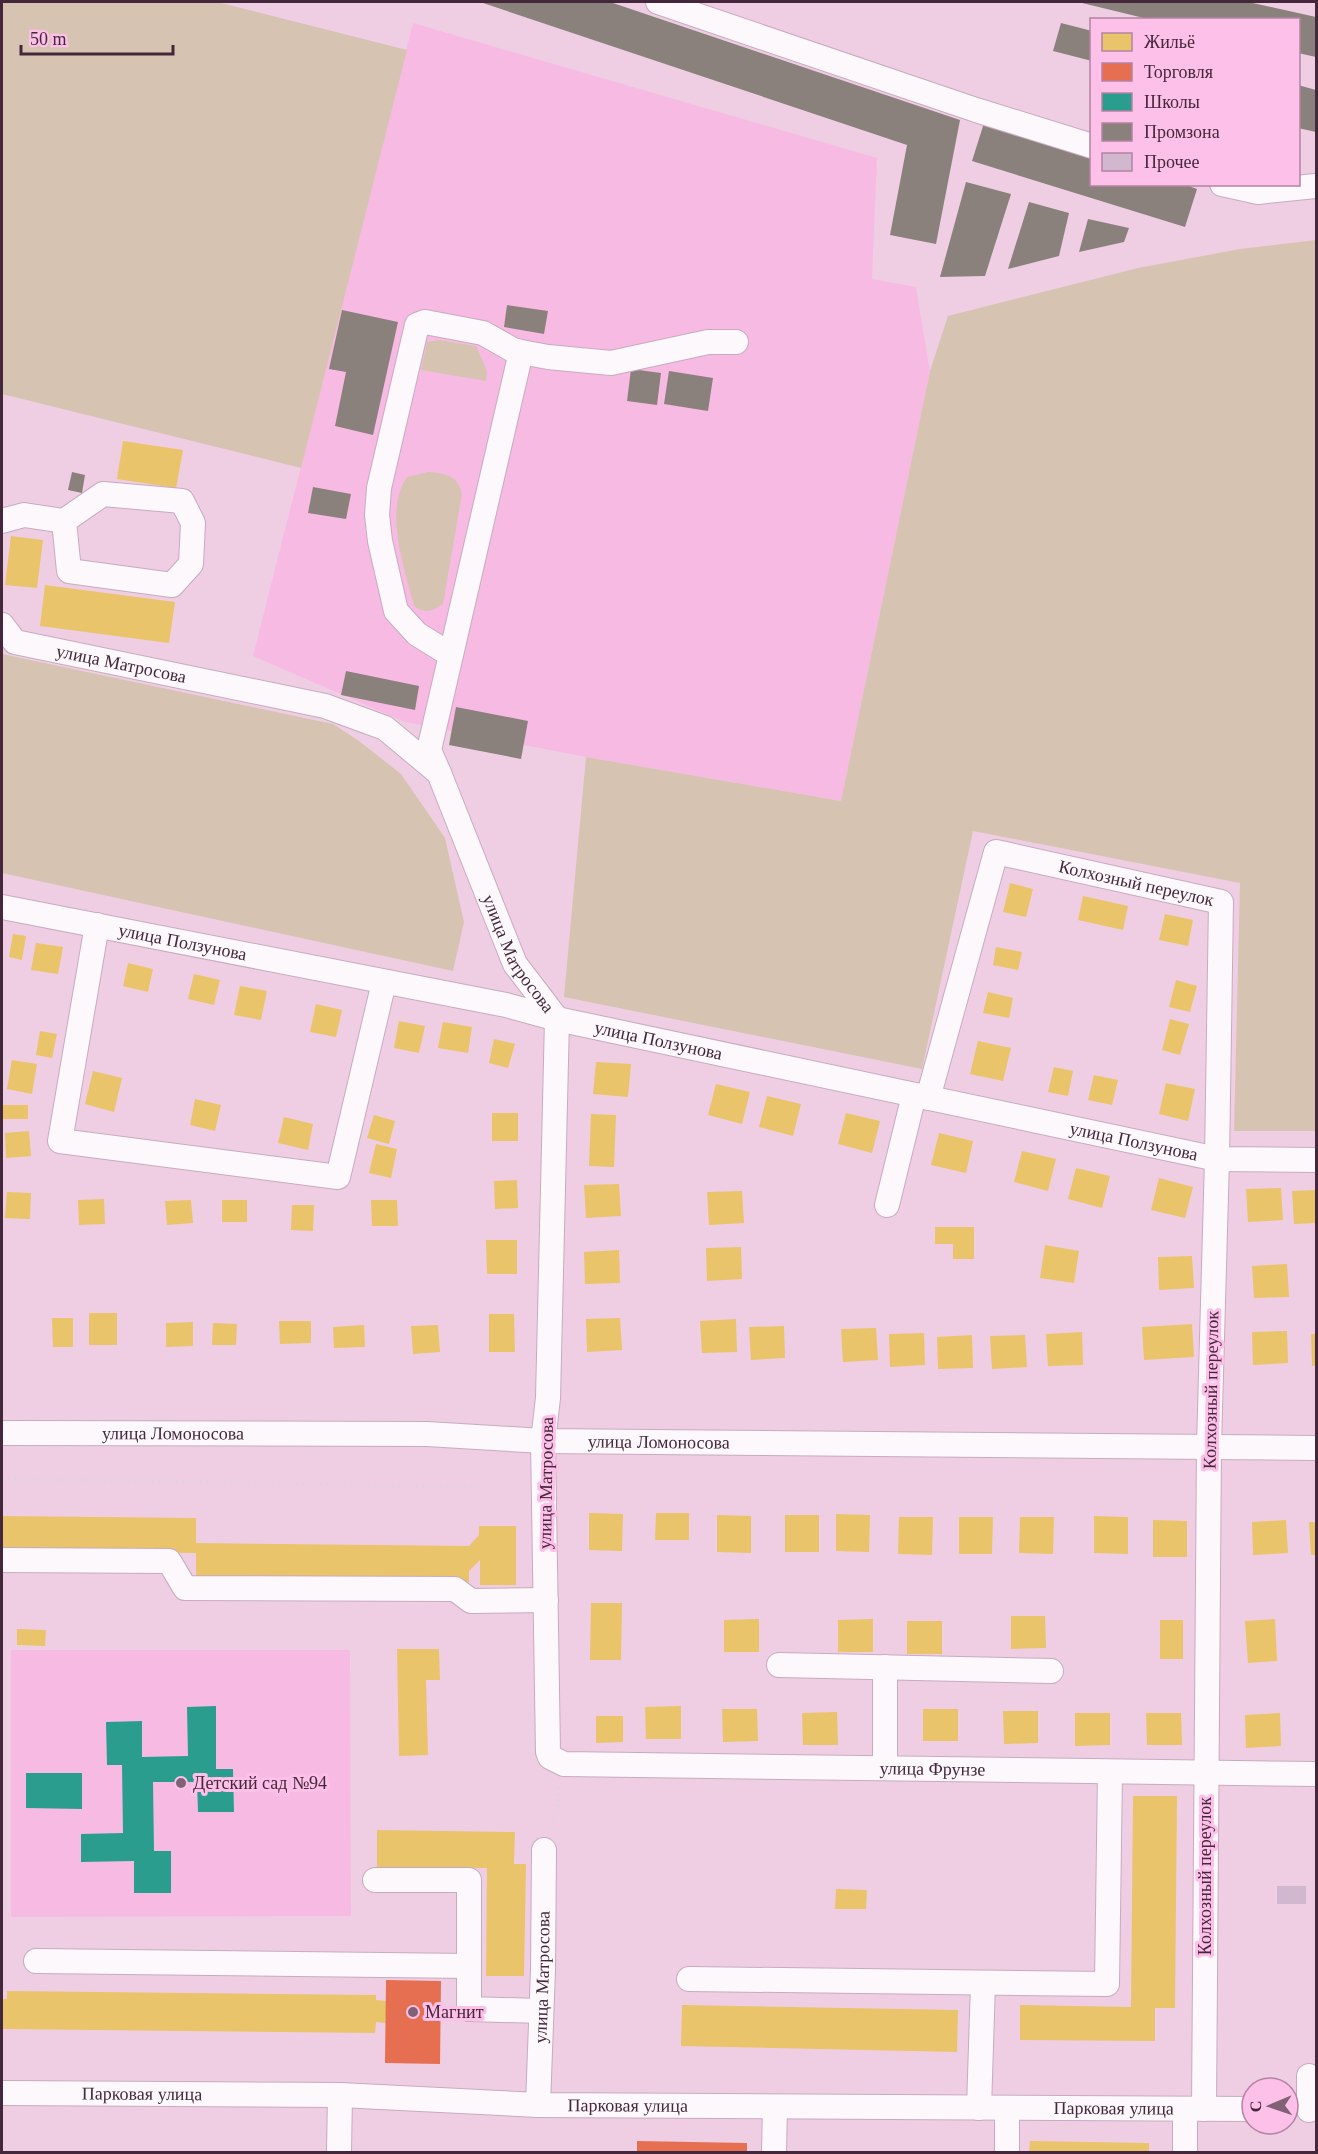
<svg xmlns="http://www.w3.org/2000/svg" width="1318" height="2154" font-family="'Times New Roman',serif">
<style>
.built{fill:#f7bbe3}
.green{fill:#d7c3b1}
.homes{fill:#e9c46a}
.shops{fill:#e76f51}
.schools{fill:#2a9d8f}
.industry{fill:#8a817c}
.building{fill:#d2b8cf}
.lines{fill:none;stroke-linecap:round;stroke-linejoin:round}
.minor-casing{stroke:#c8abbf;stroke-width:26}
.path{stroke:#dfd4dc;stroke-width:4;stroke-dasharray:1.5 4.5;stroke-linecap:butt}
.minor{stroke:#fdf8fb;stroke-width:24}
.poi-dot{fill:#806176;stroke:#fdc0e8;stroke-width:2}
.labels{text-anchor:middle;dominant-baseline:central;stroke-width:6;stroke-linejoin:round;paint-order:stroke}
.street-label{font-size:18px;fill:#45273b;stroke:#fdc0e8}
.poi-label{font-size:18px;fill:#45273b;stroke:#fdc0e8;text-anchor:start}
</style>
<rect width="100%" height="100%" fill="#efcee4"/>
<g class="built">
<path d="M413,23L877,158L872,279L916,287L930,371L841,801L586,757L405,722L253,656Z"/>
<path d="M11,1650H350L351,1916L11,1917Z"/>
</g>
<g class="green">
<path d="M2,2H217L407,50L301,468L2,394Z"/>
<path d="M1316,240V1131H1234L1240,883L973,831L922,1069L564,997L586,757L841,801L930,371L948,316L1138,268L1240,249Z"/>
<path d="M439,340L476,346L487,371L486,381L421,370L427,342Z"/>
<path d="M428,472C445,473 458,475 462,494L443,604C432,612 425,614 414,606C405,569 383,511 407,477Z"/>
<path d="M2,654L333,724L359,741L401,774L445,838L464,922L453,971L2,873Z"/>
</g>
<g class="homes">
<path d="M123,441L183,450L176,488L117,479Z"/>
<path d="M11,536L43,540L37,588L5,585Z"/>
<path d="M45,585L175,602L169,643L40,626Z"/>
<path d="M1010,883L1033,889L1026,917L1003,912Z"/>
<path d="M1083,896L1128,906L1123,930L1078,920Z"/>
<path d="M1165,914L1193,920L1188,946L1159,940Z"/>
<path d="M13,934L26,936L22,960L9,957Z"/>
<path d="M36,943L63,947L58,974L31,970Z"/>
<path d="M996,947L1022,952L1018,970L993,965Z"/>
<path d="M128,963L153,969L148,992L123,986Z"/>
<path d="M194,974L220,980L214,1005L188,999Z"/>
<path d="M1176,980L1197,986L1190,1012L1169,1007Z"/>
<path d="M240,986L267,991L261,1020L234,1015Z"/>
<path d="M988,992L1013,998L1009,1018L983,1013Z"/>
<path d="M316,1004L342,1010L336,1037L310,1032Z"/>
<path d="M1170,1019L1189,1024L1180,1055L1162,1050Z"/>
<path d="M399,1021L425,1026L419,1053L394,1048Z"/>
<path d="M443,1022L472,1027L468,1053L438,1048Z"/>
<path d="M40,1031L57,1034L52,1058L36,1055Z"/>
<path d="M494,1039L515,1044L508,1068L489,1063Z"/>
<path d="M978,1041L1011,1048L1003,1081L970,1074Z"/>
<path d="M12,1060L37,1064L32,1094L7,1089Z"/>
<path d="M596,1062L631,1064L628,1097L593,1094Z"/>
<path d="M1054,1067L1073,1071L1068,1096L1048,1092Z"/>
<path d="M93,1071L122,1078L114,1112L85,1104Z"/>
<path d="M1094,1075L1118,1080L1112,1105L1088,1100Z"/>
<path d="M1166,1083L1195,1089L1188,1121L1159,1114Z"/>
<path d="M716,1084L750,1092L742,1124L708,1115Z"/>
<path d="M767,1096L801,1104L793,1136L759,1127Z"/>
<path d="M195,1099L221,1105L215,1131L190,1125Z"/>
<rect x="2" y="1105" width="26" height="14"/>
<rect x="492" y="1113" width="26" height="28"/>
<path d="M846,1113L880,1121L872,1153L838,1144Z"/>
<path d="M591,1114L616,1115L614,1167L589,1166Z"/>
<path d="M374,1115L395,1121L389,1144L367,1138Z"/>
<path d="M284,1117L313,1124L308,1150L278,1143Z"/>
<path d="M29,1131L31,1156L6,1158L5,1133Z"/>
<path d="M939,1133L973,1141L966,1173L931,1165Z"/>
<path d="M376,1144L397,1149L391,1178L369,1173Z"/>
<path d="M1022,1151L1056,1159L1048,1191L1014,1182Z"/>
<path d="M1076,1168L1110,1176L1102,1208L1068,1199Z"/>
<path d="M1159,1178L1193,1187L1185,1218L1151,1210Z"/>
<path d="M517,1180L518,1208L495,1209L494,1181Z"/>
<path d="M619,1184L621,1216L586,1218L584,1185Z"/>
<path d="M1281,1188L1283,1220L1248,1222L1246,1189Z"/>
<path d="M1316,1190V1223L1294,1224L1292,1191Z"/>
<path d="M742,1191L744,1223L709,1225L707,1192Z"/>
<path d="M7,1192L31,1193L30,1219L5,1218Z"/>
<path d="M104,1199L105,1224L79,1225L78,1200Z"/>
<path d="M191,1200L193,1223L167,1225L165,1201Z"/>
<rect x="222" y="1200" width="25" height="22"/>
<path d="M371,1200H397L398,1226H372Z"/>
<path d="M292,1205H314L313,1231L291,1230Z"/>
<path d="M935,1227H974V1259H953V1244H935Z"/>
<path d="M486,1240H517V1274H487Z"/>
<path d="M1045,1245L1079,1251L1074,1283L1040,1278Z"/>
<path d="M741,1247L742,1279L707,1281L706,1248Z"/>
<path d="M619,1250L620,1283L585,1284L584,1252Z"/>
<path d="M1192,1256L1194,1288L1159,1290L1158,1257Z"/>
<path d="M1287,1264L1289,1297L1254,1298L1252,1266Z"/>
<rect x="89" y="1313" width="28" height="32"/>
<path d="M489,1314H514L515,1352H489Z"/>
<path d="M52,1318H73V1347H53Z"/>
<path d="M620,1318L622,1350L587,1352L586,1319Z"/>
<path d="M736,1319L737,1352L702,1353L700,1321Z"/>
<path d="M279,1321H311V1343L280,1344Z"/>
<path d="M193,1322V1346L166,1347V1323Z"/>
<path d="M213,1323L237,1324L236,1345H212Z"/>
<path d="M1192,1324L1194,1357L1144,1360L1142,1327Z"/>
<path d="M364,1325L365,1347L334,1348L333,1327Z"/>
<path d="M438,1325L440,1352L413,1354L411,1326Z"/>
<path d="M784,1326L785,1358L751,1360L749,1327Z"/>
<path d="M876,1328L878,1360L843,1362L841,1329Z"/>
<path d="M1287,1331L1288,1363L1253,1365L1252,1332Z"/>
<path d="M1082,1332L1083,1365L1048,1366L1046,1334Z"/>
<path d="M924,1333L925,1365L890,1367L889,1334Z"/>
<path d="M1311,1334H1316V1366H1312Z"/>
<path d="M972,1335L973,1368L938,1369L937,1337Z"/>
<path d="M1025,1335L1027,1367L992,1369L990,1336Z"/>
<path d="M589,1513L623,1514L622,1551L589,1550Z"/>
<path d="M656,1513H689V1540H655Z"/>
<path d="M836,1514L870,1515L869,1552L836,1551Z"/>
<path d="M717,1515L751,1516V1553L717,1552Z"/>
<rect x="785" y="1515" width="34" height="37"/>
<path d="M2,1516L196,1518V1543L469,1546L479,1535V1526H516V1585H480V1560L469,1571V1582L196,1580V1553L2,1551Z"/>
<path d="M1094,1516L1128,1517V1554L1094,1553Z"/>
<path d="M899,1517H933L932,1555L898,1554Z"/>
<path d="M959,1517H993L992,1554H959Z"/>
<path d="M1020,1517H1054L1053,1554L1019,1553Z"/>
<path d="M1153,1520L1187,1521V1557H1153Z"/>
<path d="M1286,1520L1288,1553L1253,1555L1252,1522Z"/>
<path d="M1309,1522H1316V1555H1311Z"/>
<path d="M591,1603H622L621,1660H590Z"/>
<path d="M1011,1616H1045L1046,1648L1011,1649Z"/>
<path d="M759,1619V1652H724V1620Z"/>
<path d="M873,1619V1652H838V1620Z"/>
<path d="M1275,1619L1277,1661L1248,1663L1245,1621Z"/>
<rect x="1160" y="1620" width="23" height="39"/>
<rect x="907" y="1621" width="35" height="33"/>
<path d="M17,1629L46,1630L45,1646L17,1645Z"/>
<path d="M397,1649H439L440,1680H426L428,1755L399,1756Z"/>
<path d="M681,1706V1739H646L645,1707Z"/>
<path d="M722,1709H757L758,1741L723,1742Z"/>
<rect x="923" y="1709" width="35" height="32"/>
<path d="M1003,1711H1038V1743L1004,1744Z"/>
<path d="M837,1712L838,1745H803L802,1713Z"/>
<path d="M1075,1713H1110V1745L1075,1746Z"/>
<path d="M1146,1713H1181L1182,1745H1147Z"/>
<path d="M1280,1713L1281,1746L1246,1748L1245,1715Z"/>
<path d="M596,1716H623V1742L596,1743Z"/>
<path d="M1133,1796H1177L1175,2008H1155V2041L1020,2040V2005L1131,2007Z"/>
<path d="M377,1830L515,1832L514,1864H526L524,1976H486L487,1868L377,1867Z"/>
<path d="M836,1889L867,1890L866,1909H835Z"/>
<path d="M7,1991L376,1995V2000L386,2001V2023L376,2022L375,2033L2,2029V1999H7Z"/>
<path d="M682,2005L958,2010L957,2052L681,2046Z"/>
<path d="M1030,2141L1149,2143V2152H1029Z"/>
</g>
<g class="shops">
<path d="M386,1980L441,1981L440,2064L385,2063Z"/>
<path d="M637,2141L747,2143V2152H637Z"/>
</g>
<g class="schools">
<path d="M216,1706V1769H233L234,1812H198L197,1782H153L154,1851H171V1893H134V1861L81,1862V1834L123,1833L122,1765H107L106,1722L142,1721V1757L188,1756L187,1707Z"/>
<path d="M26,1773H82V1809L26,1808Z"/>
</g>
<g class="industry">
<path d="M480,2H610L960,120L936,244L890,235L907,145Z"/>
<path d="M1078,2H1248L1316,17V57L1298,53V20H1152Z"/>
<path d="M1061,23L1092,31V61L1053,51Z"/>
<path d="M1298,85L1316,90V132L1298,128Z"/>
<path d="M984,123L1092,156V184H1183L1197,189L1185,227L972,161Z"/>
<path d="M966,182L1011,194L985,276L940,277Z"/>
<path d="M1029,202L1069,213L1059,256L1008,269Z"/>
<path d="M1088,219L1129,228L1124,242L1079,252Z"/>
<path d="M507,305L548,311L544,334L504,327Z"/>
<path d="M342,310L398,322L373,435L335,426L346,372L329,369Z"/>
<path d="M631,369L661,373L657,405L627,401Z"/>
<path d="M669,371L713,378L708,411L664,404Z"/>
<path d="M72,472L85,475L82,493L68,490Z"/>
<path d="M313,487L351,494L346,519L308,513Z"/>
<path d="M346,671L419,686L415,710L341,695Z"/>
<path d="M456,707L528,721L521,759L449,745Z"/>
</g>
<rect class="building" x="1277" y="1886" width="29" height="18"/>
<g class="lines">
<defs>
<g id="minor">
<path d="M658,2L976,110L1092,146"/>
<path d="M1222,184L1258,192L1315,186"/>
<path d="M103,494L182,501L193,523L191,564L172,585L69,571L64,521Z"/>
<path d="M2,521L24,515L64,521"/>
<path id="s1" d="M2,625L15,642L325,706L385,728L439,773L515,964L557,1019L548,1398L543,1441L548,1752L550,1757L564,1764L1316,1774"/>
<path d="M451,655L417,634L396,611L380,541L377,515L379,488L417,325L425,322L483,333L513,350L521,352L548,357L611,363L708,342H736"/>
<path d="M439,773L429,750L521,352"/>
<path id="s2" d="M2,907L506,1005L557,1019L1217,1159L1316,1160"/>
<path d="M97,925L60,1141L338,1177L384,982"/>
<path id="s3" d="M928,1098L996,852L1221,902L1217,1159L1209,1446L1204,2109"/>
<path d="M887,1205L914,1095"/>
<path id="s4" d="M2,1433L427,1434L543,1441L1316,1448"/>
<path d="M2,1560L169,1561L185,1588L455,1589L471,1601L546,1600"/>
<path d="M779,1665L1051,1671"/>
<path d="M885,1767V1667"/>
<path d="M375,1880H469V2009L541,2011"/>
<path d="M36,1961L469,1966"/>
<path d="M689,1979L1107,1984L1110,1772"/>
<path d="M1309,2076V2110"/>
<path id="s5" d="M2,2093L340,2095L538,2105L1252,2109"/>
<path id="s6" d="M538,2105L543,1970L544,1850"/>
<path d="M979,2108L983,1983"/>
<path d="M339,2152L340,2095"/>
<path d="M774,2152L775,2107"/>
<path d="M1007,2152V2108"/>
<path d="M1185,2152V2109"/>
</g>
</defs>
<use href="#minor" class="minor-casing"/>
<g class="path">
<path d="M2,1479L484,1487"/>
<path d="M551,1830L558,1807V1785"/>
</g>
<use href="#minor" class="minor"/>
</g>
<g class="poi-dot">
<circle cx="181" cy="1783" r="6"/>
<circle cx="413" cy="2012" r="6"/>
</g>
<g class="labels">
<g class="street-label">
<text stroke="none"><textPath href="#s1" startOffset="130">улица Матросова</textPath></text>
<text stroke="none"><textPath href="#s3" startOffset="399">Колхозный переулок</textPath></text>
<text stroke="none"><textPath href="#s2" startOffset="184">улица Ползунова</textPath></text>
<text stroke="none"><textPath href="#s1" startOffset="670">улица Матросова</textPath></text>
<text stroke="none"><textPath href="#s2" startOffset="670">улица Ползунова</textPath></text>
<text stroke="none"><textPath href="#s2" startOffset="1156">улица Ползунова</textPath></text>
<text transform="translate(1211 1390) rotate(-89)">Колхозный переулок</text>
<text stroke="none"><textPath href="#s4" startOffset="171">улица Ломоносова</textPath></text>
<text stroke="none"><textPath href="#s4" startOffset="657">улица Ломоносова</textPath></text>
<text transform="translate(546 1483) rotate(-89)">улица Матросова</text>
<text stroke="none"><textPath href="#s1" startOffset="1870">улица Фрунзе</textPath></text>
<text transform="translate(1205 1876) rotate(-90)">Колхозный переулок</text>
<text stroke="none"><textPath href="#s6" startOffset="128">улица Матросова</textPath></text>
<text stroke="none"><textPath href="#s5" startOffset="140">Парковая улица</textPath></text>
<text stroke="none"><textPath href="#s5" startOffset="626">Парковая улица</textPath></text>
<text stroke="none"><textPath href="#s5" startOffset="1112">Парковая улица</textPath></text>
</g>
<g class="poi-label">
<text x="193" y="1783">Детский сад №94</text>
<text x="425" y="2012">Магнит</text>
</g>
</g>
<rect width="1318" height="2154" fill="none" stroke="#45273b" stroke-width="6"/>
<rect x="1090" y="18" width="210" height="168" fill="#fdc0e8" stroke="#b383a3" stroke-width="1.5"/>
<rect x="1102" y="33" width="30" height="18" fill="#e9c46a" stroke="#b383a3" stroke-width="1.5"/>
<text x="1144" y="48" font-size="18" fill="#45273b">Жильё</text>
<rect x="1102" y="63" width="30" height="18" fill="#e76f51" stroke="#b383a3" stroke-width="1.5"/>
<text x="1144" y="78" font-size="18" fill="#45273b">Торговля</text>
<rect x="1102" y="93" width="30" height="18" fill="#2a9d8f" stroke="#b383a3" stroke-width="1.5"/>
<text x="1144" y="108" font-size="18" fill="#45273b">Школы</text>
<rect x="1102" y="123" width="30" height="18" fill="#8a817c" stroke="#b383a3" stroke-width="1.5"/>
<text x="1144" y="138" font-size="18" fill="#45273b">Промзона</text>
<rect x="1102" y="153" width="30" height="18" fill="#d2b8cf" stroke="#b383a3" stroke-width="1.5"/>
<text x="1144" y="168" font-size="18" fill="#45273b">Прочее</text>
<g transform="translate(1270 2106) rotate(268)"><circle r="28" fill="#fdc0e8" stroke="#b383a3" stroke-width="1.5"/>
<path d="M0-4.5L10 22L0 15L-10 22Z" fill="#806176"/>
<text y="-9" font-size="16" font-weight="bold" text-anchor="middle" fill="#45273b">С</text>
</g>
<path d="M21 45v9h152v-9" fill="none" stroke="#45273b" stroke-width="3"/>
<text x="30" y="45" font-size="18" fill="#45273b" stroke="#fdc0e8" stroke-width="4.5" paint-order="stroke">50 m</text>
</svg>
